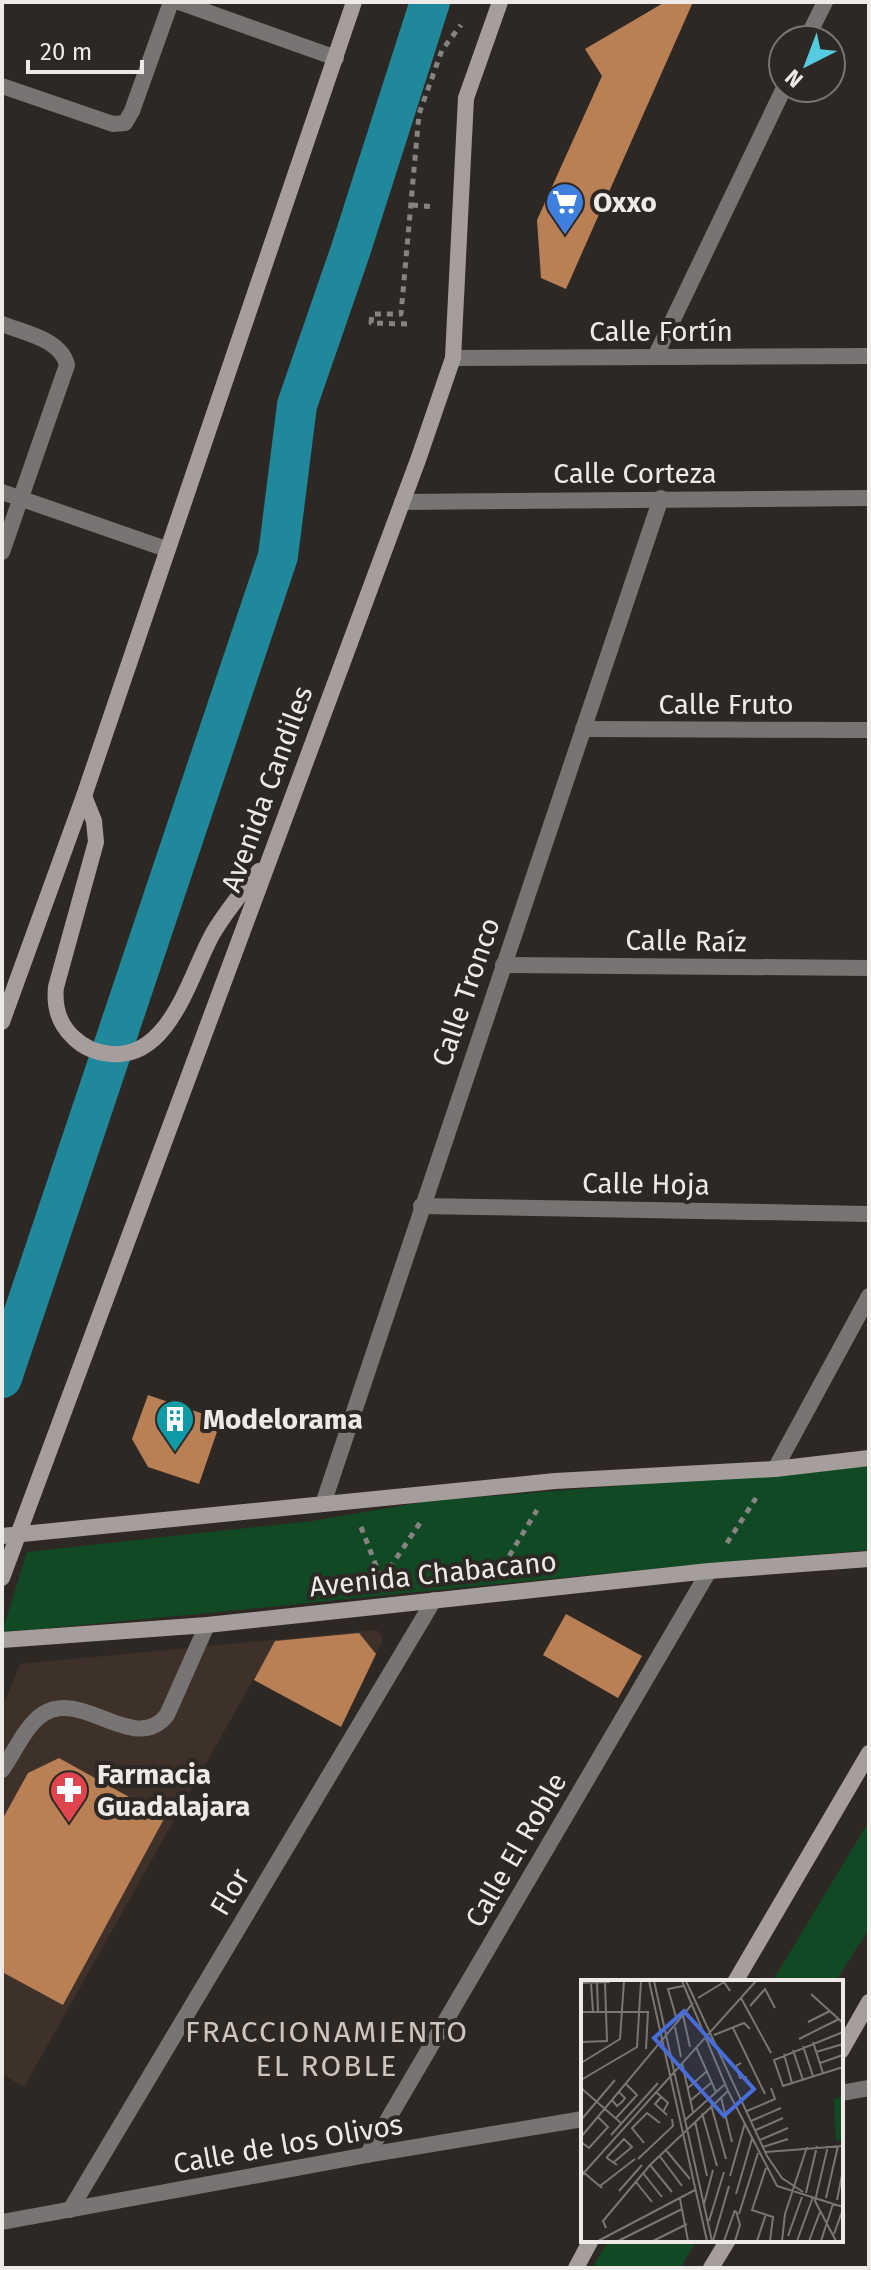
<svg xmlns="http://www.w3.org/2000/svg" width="871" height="2270" font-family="'Fira Sans',sans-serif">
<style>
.built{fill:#3d312a}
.garden{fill:#104923}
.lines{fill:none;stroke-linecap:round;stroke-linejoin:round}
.canal{stroke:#1f889a;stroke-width:40}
.building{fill:#ba8055}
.path{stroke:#888380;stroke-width:5;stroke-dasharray:6 6;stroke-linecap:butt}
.lane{stroke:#787473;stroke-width:16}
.street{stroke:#787473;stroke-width:16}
.secondary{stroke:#a59e9d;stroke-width:16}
.labels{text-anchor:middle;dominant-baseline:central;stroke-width:8;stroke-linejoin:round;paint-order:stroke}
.poi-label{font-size:28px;font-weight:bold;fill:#eeeae8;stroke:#2e2824;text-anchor:start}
.street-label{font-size:28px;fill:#eeeae8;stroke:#2e2824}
.neighbourhood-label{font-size:30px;letter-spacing:2px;fill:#ccc5bf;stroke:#2e2824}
.inset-road{fill:none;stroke:#7b7672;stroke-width:2}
.view{fill:#476ddb;fill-opacity:0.15;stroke:#476ddb;stroke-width:4}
.inset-edge{fill:none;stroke:#eeeae8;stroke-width:4}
</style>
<rect width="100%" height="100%" fill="#2e2824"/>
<path class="built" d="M377,1630L383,1639L341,1727L253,1680L24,2087L2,2074V1708L20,1664Z"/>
<g class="garden">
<path d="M869,1466V1550C580,1573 291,1607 2,1632L27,1552L312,1521L429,1501Z"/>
<path d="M869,1821V1929L835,1982H772Z"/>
<path d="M609,2240H697L680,2268H592Z"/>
</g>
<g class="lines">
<path class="canal" d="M2,1378L278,556L297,405L350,252L430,2"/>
</g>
<g class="building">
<path d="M665,2H693L566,289L541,278L537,220L602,76L585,49Z"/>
<path d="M148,1395L221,1420L199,1484L148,1467L132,1439Z"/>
<path d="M566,1614L642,1656L618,1698L543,1655Z"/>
<path d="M359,1633L376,1654L341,1727L254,1680L275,1641Z"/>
<path d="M59,1758L165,1817L63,2005L2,1972V1820L28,1773Z"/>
</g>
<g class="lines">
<g class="path">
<path d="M412,205L435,207"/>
<path d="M407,324L371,323L372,314H401L419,114L442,50L461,25"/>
<path d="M361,1527L382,1581"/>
<path d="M727,1543L756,1498"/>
<path d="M503,1566L537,1510"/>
<path d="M383,1578L422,1520"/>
</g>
<path class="lane" d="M2,1770C14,1753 26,1725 43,1714C82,1688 135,1756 167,1715L207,1625"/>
<g class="street">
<path d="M179,2L336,58"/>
<path d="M806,40L825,2"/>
<path d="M2,86L113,124L125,123L132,111L171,2"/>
<path d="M2,324C24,333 61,339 67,365L2,552"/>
<path d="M655,357L784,88"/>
<path d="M453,358L869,356"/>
<path d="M2,492L166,549"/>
<path d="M402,502L869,498"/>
<path d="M583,729L869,730"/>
<path d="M503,965L869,968"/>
<path d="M421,1206L869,1214"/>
<path d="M775,1469L869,1296"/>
<path d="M323,1504L661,498"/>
<path d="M841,2093L869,2088"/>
<path d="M367,2155L709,1571"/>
<path d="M70,2210L434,1600"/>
<path d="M2,2222L367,2155L583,2119"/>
</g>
<g class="secondary">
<path d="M84,796L94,821L96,842L56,987C54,1006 58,1023 73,1037C83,1047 97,1053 111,1054C170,1059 190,975 212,935C225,912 242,892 259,871"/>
<path d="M2,1022L84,796L354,2"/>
<path d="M2,1536L555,1481L775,1469L869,1458"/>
<path d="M2,1578L418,460L453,358L466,98L500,2"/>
<path d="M2,1640L207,1625L709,1571L869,1559"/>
<path d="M735,1982L869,1753"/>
<path d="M841,2051L869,2002"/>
<path d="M576,2268L591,2240"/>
<path d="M711,2268L728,2240"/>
</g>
</g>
<defs>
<symbol id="supermarket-pin" viewBox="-11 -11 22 30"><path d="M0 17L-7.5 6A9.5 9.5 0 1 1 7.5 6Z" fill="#3f7fe0" stroke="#2e2824"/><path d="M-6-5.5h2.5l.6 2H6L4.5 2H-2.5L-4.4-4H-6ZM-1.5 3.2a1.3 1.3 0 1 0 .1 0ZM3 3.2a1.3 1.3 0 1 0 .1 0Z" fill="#fff"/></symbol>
<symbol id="building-pin" viewBox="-11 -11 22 30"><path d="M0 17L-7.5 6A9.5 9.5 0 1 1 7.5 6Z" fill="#0f9aa8" stroke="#2e2824"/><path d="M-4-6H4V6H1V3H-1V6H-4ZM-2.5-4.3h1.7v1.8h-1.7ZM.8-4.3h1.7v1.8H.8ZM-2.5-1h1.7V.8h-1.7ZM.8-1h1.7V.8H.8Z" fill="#fff"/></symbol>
<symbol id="pharmacy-pin" viewBox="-11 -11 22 30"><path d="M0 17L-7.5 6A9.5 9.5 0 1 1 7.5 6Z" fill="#e0444e" stroke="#2e2824"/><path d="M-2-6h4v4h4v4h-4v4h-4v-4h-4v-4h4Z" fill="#fff"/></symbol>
</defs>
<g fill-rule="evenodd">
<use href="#supermarket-pin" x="543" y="180" width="44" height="60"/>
<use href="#building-pin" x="153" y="1397" width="44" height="60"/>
<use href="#pharmacy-pin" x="47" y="1768" width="44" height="60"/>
</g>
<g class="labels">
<g class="poi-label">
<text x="593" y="202">Oxxo</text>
<text x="203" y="1419">Modelorama</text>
<text x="97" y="1774">Farmacia<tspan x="97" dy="32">Guadalajara</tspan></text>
</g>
<g class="street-label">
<text x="661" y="331">Calle Fortín</text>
<text x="635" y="473">Calle Corteza</text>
<text x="726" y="704">Calle Fruto</text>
<text transform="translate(267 789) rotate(-70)">Avenida Candiles</text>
<text transform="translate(686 941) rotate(1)">Calle Raíz</text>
<text transform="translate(466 992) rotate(-71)">Calle Tronco</text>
<text transform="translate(646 1184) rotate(1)">Calle Hoja</text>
<text transform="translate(433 1574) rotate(-6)">Avenida Chabacano</text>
<text transform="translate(516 1850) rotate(-60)">Calle El Roble</text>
<text transform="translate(230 1892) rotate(-59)">Flor</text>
<text transform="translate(288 2144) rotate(-10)">Calle de los Olivos</text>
</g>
<g class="neighbourhood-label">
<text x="327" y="2032">FRACCIONAMIENTO<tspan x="327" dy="34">EL ROBLE</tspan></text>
</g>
</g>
<g transform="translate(581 1980)">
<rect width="262" height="262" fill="#2e2824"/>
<path d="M262,116V160L255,161L253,119Z" fill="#104923"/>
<path class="inset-road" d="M68,1L126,261M73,1L131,261M101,1L147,111L196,206L262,227M105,1L186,176L201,198L222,212M16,2L17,31M24,2L26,61M0,3L29,2M10,3L12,32M230,14L262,43M117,18L143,2L149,11M160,18L190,73M169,26L184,9L194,28M0,32H67L65,69M102,35L109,67M95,37L87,9L102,6M227,42L249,31M94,47L100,77M152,48L184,114M262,52L193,80L202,106L262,87M133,55L163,43L169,49M218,59L258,39M0,62L27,61M232,62L242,93M222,66L232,96M115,67L135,112M212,70L222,100M235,72L262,64M203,74L211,103M0,83L39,59L43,1M101,83L112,132M160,83L155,86L159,98L166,97M239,83L262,75M0,100L56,67L60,1M0,108L40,143M107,108L126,91M75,112L87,123L82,132M80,117L74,124L86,135M140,117L151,162M31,120L36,126L41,122L44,118L38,112M109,121L131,102M130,125L145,179M166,131L194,119L190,108M121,133L136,186M35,138L56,115L45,104M0,140L34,100M103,141L143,105M114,141L126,196M170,141L200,128M175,150L202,138M30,155L77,103M0,157L112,23M179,160L207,148M0,162L8,168L27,147L17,137M63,163L51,148L66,133L79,143M247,166L234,221L255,261M182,167L207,159M84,169L109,199M185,172L262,166M78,175L101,206M57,179L92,146L91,139M33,182L51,167L43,159L26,177V178L36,185M69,185L91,212M185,188L171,230L192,237L189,261M1,191L21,208M62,193L81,217M0,196L175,1M149,196L164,143M55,202L71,222M19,206L54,179M38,211L61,185M225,213L236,166M155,214L171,159M245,218L257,166M99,219L107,261M256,220L262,190M123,224L132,190M158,234L177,173M128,241L143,192M25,248L22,241L69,185L147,111M253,254L262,229M207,256L221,217M17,261L114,210M37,261L101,229M72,261L106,244M132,261L148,206M143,261L154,230M154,261L159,245L155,231M176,261L185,234M201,261L204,234L226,167M216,261L232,217M228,261L239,232M240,261L252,224"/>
<path class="view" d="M103,31L173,109L143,136L73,58Z"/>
<rect width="262" height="262" class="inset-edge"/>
</g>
<rect width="871" height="2270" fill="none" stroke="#eeeae8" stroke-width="8"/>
<g transform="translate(807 64) rotate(222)"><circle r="38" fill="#2e2824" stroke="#7b7672" stroke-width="2"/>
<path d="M0-6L14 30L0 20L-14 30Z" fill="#55cae0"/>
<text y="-12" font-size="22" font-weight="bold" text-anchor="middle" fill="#eeeae8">N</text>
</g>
<path d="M28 60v12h114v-12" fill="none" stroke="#eeeae8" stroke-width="4"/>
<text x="40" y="60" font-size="24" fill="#eeeae8" stroke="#2e2824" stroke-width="6" paint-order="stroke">20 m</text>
</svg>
